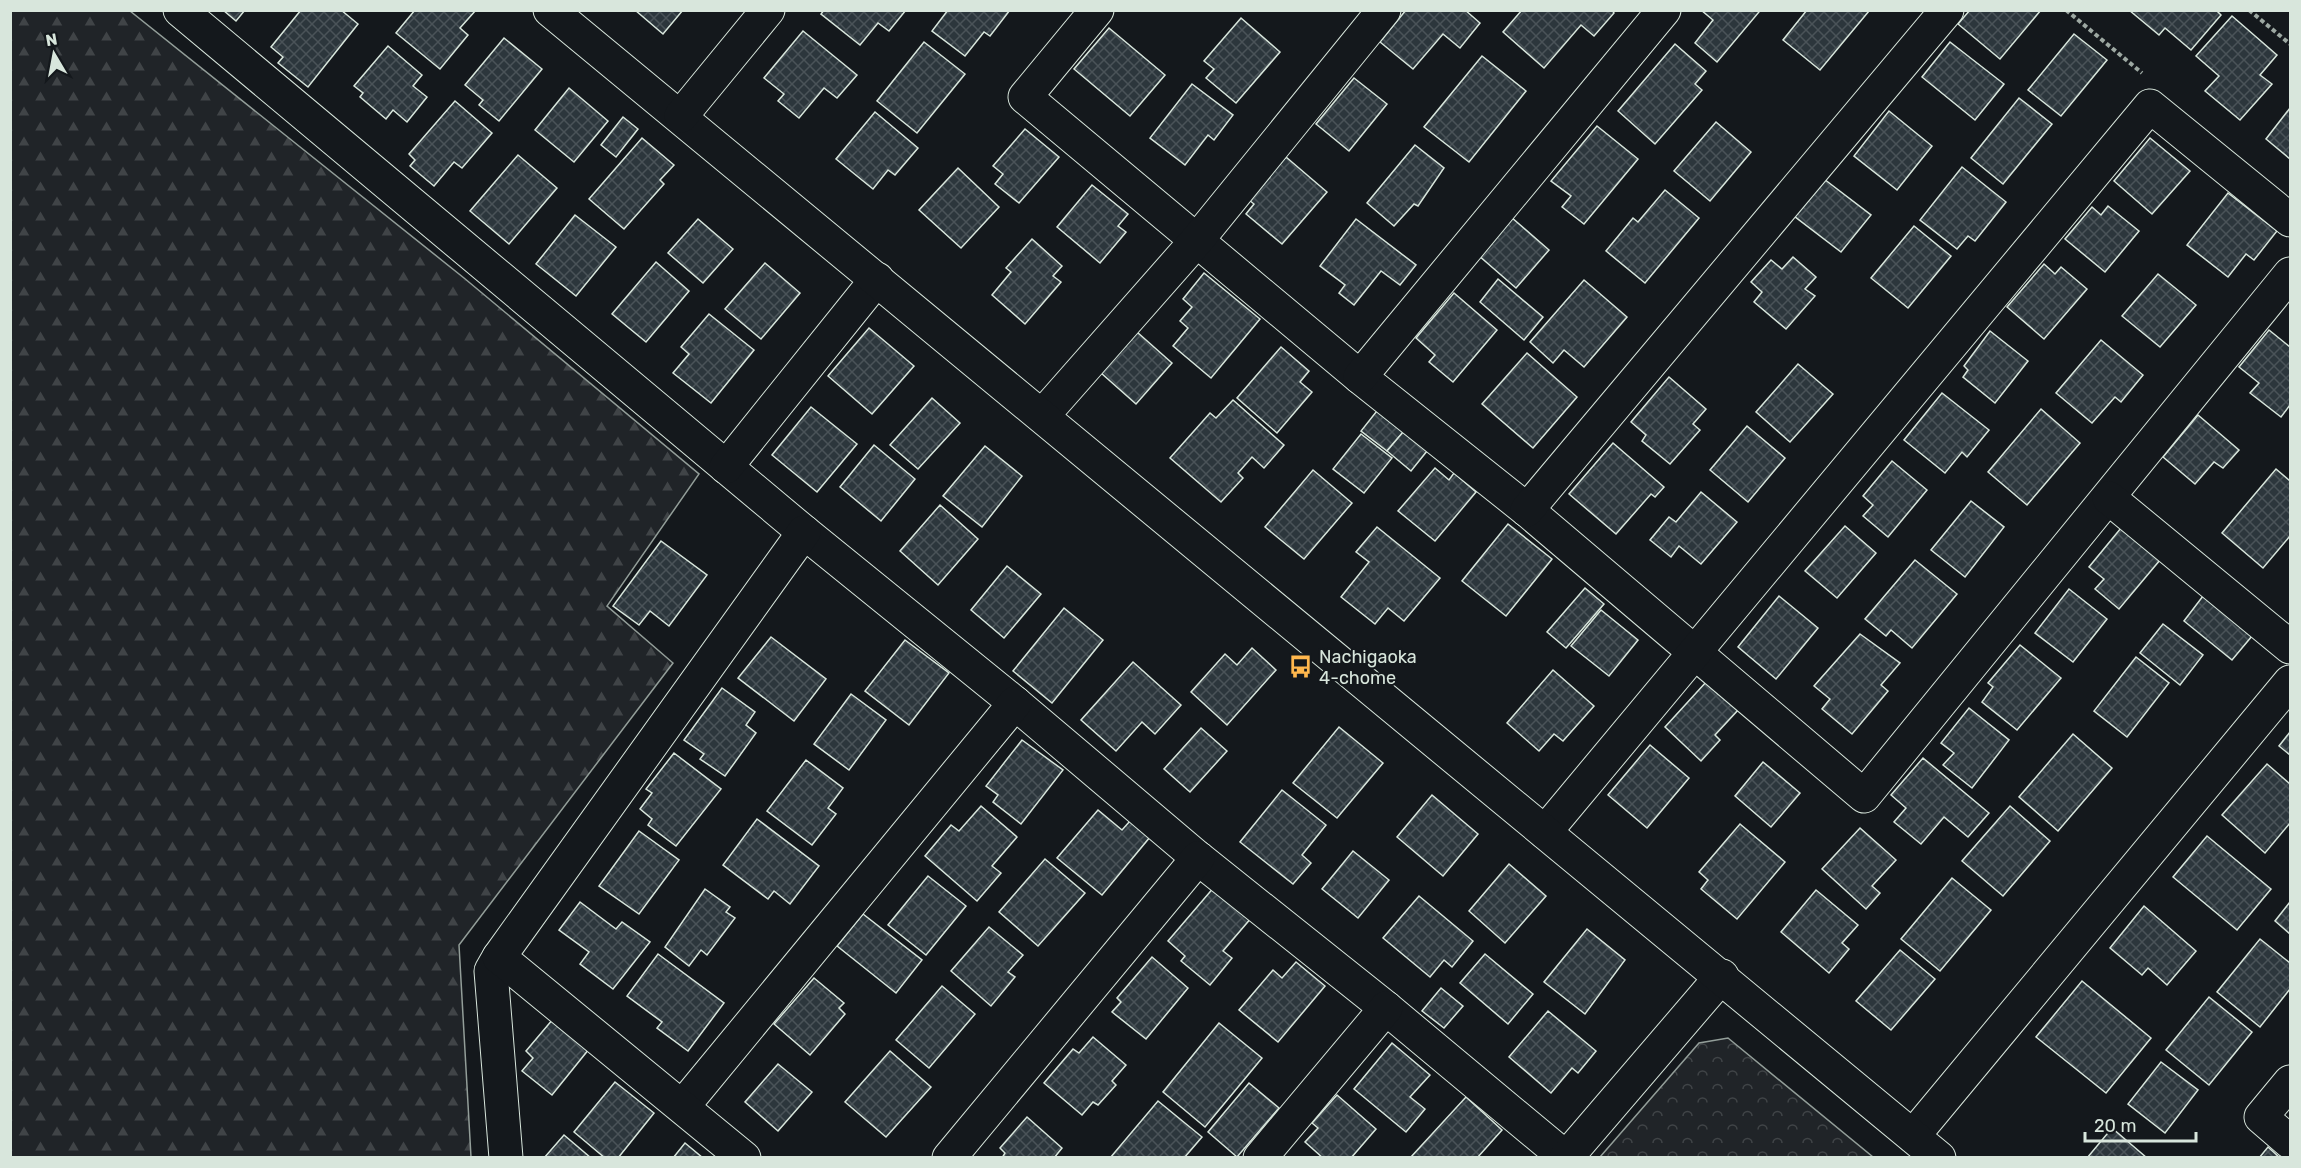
<svg xmlns="http://www.w3.org/2000/svg" width="2301" height="1168" font-family="Rubik,sans-serif">
<style>
.forest{fill:url(#forest-firs);stroke:#939e99;stroke-width:1.5}
.park{fill:url(#park-crowns);stroke:#939e99;stroke-width:1.5}
.building{fill:url(#building-cross-hatch);stroke:#d8e6dc;stroke-width:1.5}
.lines{fill:none;stroke-linecap:round;stroke-linejoin:round}
.minor-casing{stroke:#d8e6dc;stroke-width:35}
.tertiary-casing{stroke:#d8e6dc;stroke-width:35}
.path{stroke:#9da8a2;stroke-width:4;stroke-dasharray:4.5 3;stroke-linecap:butt}
.minor{stroke:#14181c;stroke-width:33}
.tertiary{stroke:#14181c;stroke-width:33}
.labels{text-anchor:middle;dominant-baseline:central;stroke-width:4.5;stroke-linejoin:round;paint-order:stroke}
.poi-label{font-size:18px;fill:#d8e6dc;stroke:#14181c;text-anchor:start}
</style>
<defs>
<pattern id="forest-firs" width="22" height="20" patternUnits="userSpaceOnUse" patternTransform="scale(1.5)"><rect width="22" height="20" fill="#202428"/><path d="M5 1l3.5 6h-7zM16 11l3.5 6h-7z" fill="#404447"/></pattern>
<pattern id="park-crowns" width="20" height="18" patternUnits="userSpaceOnUse" patternTransform="scale(1.5)"><rect width="20" height="18" fill="#202428"/><path d="M2 6a3 3 0 1 1 6 0M12 15a3 3 0 1 1 6 0" fill="none" stroke="#404447"/></pattern>
<pattern id="building-cross-hatch" width="8" height="8" patternUnits="userSpaceOnUse" patternTransform="scale(1.5)"><rect width="8" height="8" fill="#2c363c"/><path d="M0 0l8 8M0 8l8-8" fill="none" stroke="#4a5358"/></pattern>
</defs>
<rect width="100%" height="100%" fill="#14181c"/>
<path class="forest" d="M10,11H130L464,278L699,474L607,606L673,663L459,945L471,1157H11Z"/>
<path class="park" d="M1728,1038L1873,1157H1600L1699,1043Z"/>
<g class="building">
<path d="M223,10H245L236,21Z"/>
<path d="M301,10H341L358,24L308,87L278,63L283,57L271,47Z"/>
<path d="M415,10H476L460,28L468,35L440,69L396,33Z"/>
<path d="M635,10H683L663,34Z"/>
<path d="M824,10H906L889,31L878,23L860,45L821,14Z"/>
<path d="M948,10H1010L990,36L984,32L965,56L932,31Z"/>
<path d="M1406,10H1465L1480,23L1460,48L1443,34L1413,69L1380,42Z"/>
<path d="M1522,10H1612L1614,13L1594,36L1581,25L1544,68L1503,32Z"/>
<path d="M1701,10H1758L1759,12L1717,62L1695,43L1713,20Z"/>
<path d="M1807,10H1868L1869,11L1820,70L1783,40Z"/>
<path d="M1970,10H2041L2000,59L1958,24Z"/>
<path d="M2129,10H2216L2221,15L2191,50L2165,28L2159,35Z"/>
<path d="M2232,16L2277,55L2260,75L2272,84L2240,120L2205,91L2219,76L2196,56Z"/>
<path d="M1241,18L1280,52L1236,103L1206,78L1214,69L1204,61Z"/>
<path d="M1109,28L1165,75L1130,116L1074,69Z"/>
<path d="M803,31L857,75L837,98L824,88L799,118L778,101L784,94L764,78Z"/>
<path d="M2074,34L2107,60L2061,116L2028,90Z"/>
<path d="M504,38L542,69L499,121L479,105L483,100L465,85Z"/>
<path d="M924,42L965,74L917,133L877,101Z"/>
<path d="M1950,42L2004,84L1975,120L1922,77Z"/>
<path d="M1675,44L1706,71L1695,84L1702,90L1655,144L1618,111Z"/>
<path d="M388,46L422,75L413,86L427,97L407,122L393,110L386,119L360,97L363,93L354,86Z"/>
<path d="M1482,56L1526,91L1469,162L1424,127Z"/>
<path d="M1354,78L1387,104L1349,151L1316,124Z"/>
<path d="M1192,84L1233,115L1214,140L1208,135L1185,165L1150,138Z"/>
<path d="M569,88L608,121L574,162L535,130Z"/>
<path d="M2019,98L2052,124L2003,184L1971,158Z"/>
<path d="M455,101L492,133L462,168L454,162L434,186L410,166L415,160L409,154Z"/>
<path d="M2290,108V159L2266,139Z"/>
<path d="M1889,111L1932,146L1897,190L1854,156Z"/>
<path d="M875,112L918,148L895,175L888,170L873,189L836,159Z"/>
<path d="M623,117L638,129L616,157L601,145Z"/>
<path d="M1716,122L1751,152L1710,201L1674,171Z"/>
<path d="M1597,126L1638,159L1584,224L1562,207L1571,196L1551,181Z"/>
<path d="M1025,129L1059,157L1019,203L995,184L1003,174L993,166Z"/>
<path d="M642,138L674,165L660,180L664,184L624,229L589,199Z"/>
<path d="M2150,138L2190,171L2152,214L2114,181Z"/>
<path d="M1415,145L1444,168L1418,206L1414,204L1394,226L1367,203Z"/>
<path d="M518,155L557,188L509,244L470,211Z"/>
<path d="M1286,157L1327,192L1282,244L1246,214L1254,204L1249,200Z"/>
<path d="M1962,167L2006,202L1975,241L1968,236L1957,249L1920,220Z"/>
<path d="M958,168L999,207L961,248L919,210Z"/>
<path d="M1824,179L1871,215L1841,252L1794,216Z"/>
<path d="M1092,185L1128,214L1118,226L1126,232L1100,263L1057,227Z"/>
<path d="M1665,190L1699,218L1645,283L1606,251L1633,218L1638,222Z"/>
<path d="M2228,193L2277,231L2254,260L2246,254L2228,277L2187,245Z"/>
<path d="M2108,206L2139,231L2105,272L2065,239L2092,207L2101,215Z"/>
<path d="M575,215L616,247L576,296L536,264Z"/>
<path d="M1511,217L1549,250L1516,288L1478,255Z"/>
<path d="M698,219L733,249L703,283L668,253Z"/>
<path d="M1356,219L1416,265L1400,285L1381,271L1354,305L1339,293L1345,285L1320,266Z"/>
<path d="M1914,226L1951,256L1908,308L1871,278Z"/>
<path d="M1032,239L1062,266L1053,276L1061,282L1025,324L992,295L1011,272L1006,268Z"/>
<path d="M1793,257L1816,277L1805,289L1815,296L1786,329L1754,302L1762,292L1751,282L1771,260L1782,269Z"/>
<path d="M656,262L689,291L646,342L612,314Z"/>
<path d="M765,263L800,293L761,339L725,309Z"/>
<path d="M2044,264L2055,274L2061,267L2087,289L2044,339L2007,307Z"/>
<path d="M1204,273L1260,319L1211,378L1173,346L1188,328L1180,321L1192,307L1183,299Z"/>
<path d="M2158,274L2196,305L2160,347L2122,316Z"/>
<path d="M1498,279L1543,317L1524,340L1480,302Z"/>
<path d="M1584,280L1627,317L1584,367L1564,350L1553,363L1530,342Z"/>
<path d="M1454,293L1497,330L1453,382L1429,362L1435,355L1416,338Z"/>
<path d="M709,314L754,350L711,403L673,373L689,354L681,347Z"/>
<path d="M869,328L914,366L872,414L828,376Z"/>
<path d="M2269,330L2290,347V405L2281,417L2250,393L2259,383L2239,367Z"/>
<path d="M1990,331L2028,361L1995,403L1963,377L1968,370L1964,366Z"/>
<path d="M1137,332L1172,363L1136,404L1101,373Z"/>
<path d="M2101,340L2143,375L2121,402L2115,397L2092,423L2056,393Z"/>
<path d="M1281,347L1309,371L1300,382L1312,392L1277,433L1237,398Z"/>
<path d="M1527,353L1577,397L1533,448L1482,404Z"/>
<path d="M1798,364L1833,394L1790,442L1756,412Z"/>
<path d="M1669,377L1706,409L1693,424L1700,430L1670,464L1642,441L1646,435L1631,422Z"/>
<path d="M1942,393L1989,430L1967,457L1962,452L1945,473L1904,440Z"/>
<path d="M932,398L960,423L918,469L890,445Z"/>
<path d="M1233,400L1284,445L1264,468L1252,457L1238,473L1243,478L1221,502L1170,458L1210,413L1216,418Z"/>
<path d="M811,407L857,444L817,492L772,455Z"/>
<path d="M1380,407L1406,429L1387,451L1361,431Z"/>
<path d="M2041,409L2080,443L2027,505L1988,472Z"/>
<path d="M2198,415L2239,450L2223,468L2214,462L2195,484L2163,457Z"/>
<path d="M1747,426L1785,458L1748,502L1710,470Z"/>
<path d="M1403,432L1427,451L1411,471L1387,451Z"/>
<path d="M1361,434L1392,458L1364,493L1333,469Z"/>
<path d="M1613,443L1664,487L1655,497L1651,494L1616,534L1569,494Z"/>
<path d="M874,445L915,479L881,521L840,487Z"/>
<path d="M985,446L1022,476L982,527L943,496Z"/>
<path d="M1892,461L1927,490L1888,537L1863,516L1873,505L1863,496Z"/>
<path d="M1435,468L1449,480L1454,473L1476,492L1435,541L1398,511Z"/>
<path d="M2276,469L2290,481V536L2263,568L2222,533Z"/>
<path d="M1313,470L1352,503L1304,559L1265,527Z"/>
<path d="M1701,492L1737,522L1701,564L1679,546L1671,557L1650,540L1669,517L1676,522Z"/>
<path d="M1971,501L2004,527L1965,577L1931,550Z"/>
<path d="M940,505L978,539L938,585L900,551Z"/>
<path d="M1508,524L1552,559L1506,616L1462,581Z"/>
<path d="M1845,526L1876,553L1837,598L1805,571Z"/>
<path d="M1377,527L1440,578L1404,621L1388,608L1375,624L1341,597L1369,562L1356,552Z"/>
<path d="M2121,528L2160,560L2119,609L2095,589L2104,579L2089,567Z"/>
<path d="M661,541L707,575L669,626L650,611L639,625L613,606Z"/>
<path d="M1915,560L1957,594L1912,648L1891,630L1886,636L1865,619Z"/>
<path d="M1007,566L1041,594L1004,638L971,610Z"/>
<path d="M1585,588L1604,604L1566,648L1547,632Z"/>
<path d="M2069,589L2107,619L2073,662L2035,633Z"/>
<path d="M1779,596L1818,628L1776,679L1738,647Z"/>
<path d="M2203,596L2252,636L2232,660L2184,621Z"/>
<path d="M1064,608L1103,640L1052,703L1013,671Z"/>
<path d="M1601,610L1638,640L1609,676L1571,646Z"/>
<path d="M2163,624L2203,655L2180,685L2140,653Z"/>
<path d="M1860,634L1900,663L1881,685L1888,691L1852,734L1822,709L1830,699L1814,686Z"/>
<path d="M771,637L826,679L794,721L738,678Z"/>
<path d="M905,640L949,673L909,725L865,691Z"/>
<path d="M2020,645L2061,678L2017,730L1982,702L1993,687L1988,683Z"/>
<path d="M1252,648L1276,670L1227,725L1191,692L1225,654L1237,665Z"/>
<path d="M2136,657L2169,683L2127,737L2094,711Z"/>
<path d="M1133,662L1181,705L1155,734L1142,722L1116,751L1081,720Z"/>
<path d="M1553,670L1594,706L1563,741L1554,734L1539,751L1507,723Z"/>
<path d="M1707,681L1739,709L1715,735L1720,740L1701,761L1665,727Z"/>
<path d="M722,688L755,712L746,725L756,733L725,776L700,759L704,754L684,740Z"/>
<path d="M851,694L886,720L849,770L814,744Z"/>
<path d="M1969,708L2009,740L1972,788L1943,765L1954,753L1941,743Z"/>
<path d="M1339,727L1383,763L1337,818L1293,783Z"/>
<path d="M1201,728L1227,751L1190,792L1164,769Z"/>
<path d="M2290,732V755L2279,746Z"/>
<path d="M2073,734L2112,768L2058,831L2019,797Z"/>
<path d="M1022,740L1063,770L1021,824L993,802L998,795L986,786Z"/>
<path d="M1650,745L1689,778L1647,828L1608,795Z"/>
<path d="M674,753L721,789L676,846L648,825L652,819L640,809L652,793L646,789Z"/>
<path d="M1923,758L1989,813L1968,837L1944,817L1921,844L1894,822L1906,808L1891,795Z"/>
<path d="M806,760L843,788L828,808L836,814L812,845L767,811Z"/>
<path d="M1763,762L1800,793L1771,827L1735,796Z"/>
<path d="M2267,764L2290,784V823L2265,853L2222,815Z"/>
<path d="M1282,790L1326,825L1302,855L1311,863L1293,884L1240,842Z"/>
<path d="M1432,795L1478,834L1443,876L1397,837Z"/>
<path d="M981,806L1017,837L992,866L1001,873L977,901L925,856L951,825L959,831Z"/>
<path d="M2010,806L2050,841L2003,896L1962,861Z"/>
<path d="M1098,810L1122,830L1130,821L1150,837L1102,895L1057,858Z"/>
<path d="M757,819L819,866L790,904L774,891L768,899L723,865Z"/>
<path d="M1740,824L1785,862L1737,919L1701,889L1708,880L1699,872Z"/>
<path d="M1860,828L1896,860L1872,886L1880,893L1866,909L1822,869Z"/>
<path d="M639,831L679,860L639,914L599,886Z"/>
<path d="M2207,836L2271,889L2237,930L2173,877Z"/>
<path d="M1353,851L1389,880L1358,918L1322,889Z"/>
<path d="M1045,859L1085,893L1038,946L999,912Z"/>
<path d="M1509,864L1546,896L1505,943L1469,911Z"/>
<path d="M928,876L966,906L926,955L888,925Z"/>
<path d="M1952,878L1991,910L1940,971L1901,939Z"/>
<path d="M1215,886L1252,917L1223,951L1232,958L1210,985L1181,961L1185,956L1168,941Z"/>
<path d="M705,889L730,907L726,912L735,918L707,955L701,950L689,966L665,947Z"/>
<path d="M1816,890L1858,925L1842,943L1849,949L1829,973L1781,932Z"/>
<path d="M1419,896L1473,941L1452,967L1444,960L1430,977L1383,938Z"/>
<path d="M580,902L616,929L622,922L650,942L613,989L580,964L589,952L559,930Z"/>
<path d="M2290,902V934L2275,921Z"/>
<path d="M2144,906L2196,951L2167,985L2148,968L2142,975L2110,948Z"/>
<path d="M863,914L922,960L896,993L837,946Z"/>
<path d="M989,927L1023,955L1008,972L1015,977L991,1006L951,971Z"/>
<path d="M1587,929L1625,960L1585,1014L1544,982Z"/>
<path d="M2260,939L2290,963V989L2260,1027L2217,992Z"/>
<path d="M1900,950L1935,979L1891,1030L1856,1001Z"/>
<path d="M658,954L724,1003L688,1051L657,1028L662,1022L627,996Z"/>
<path d="M1485,954L1533,994L1508,1024L1460,983Z"/>
<path d="M1152,957L1188,988L1146,1039L1112,1012L1121,1002L1117,998Z"/>
<path d="M1296,962L1325,986L1278,1042L1239,1010L1273,970L1282,978Z"/>
<path d="M814,978L844,1003L839,1008L845,1014L810,1055L774,1024Z"/>
<path d="M2082,981L2151,1038L2106,1093L2036,1037Z"/>
<path d="M942,986L975,1014L929,1068L896,1040Z"/>
<path d="M1441,988L1463,1006L1444,1028L1422,1011Z"/>
<path d="M2209,997L2252,1032L2209,1085L2166,1050Z"/>
<path d="M1548,1011L1596,1051L1578,1073L1572,1068L1551,1093L1509,1057Z"/>
<path d="M553,1019L589,1049L552,1095L522,1071L533,1058L526,1051Z"/>
<path d="M1219,1023L1262,1058L1205,1127L1163,1092Z"/>
<path d="M1093,1037L1126,1065L1112,1081L1116,1085L1098,1105L1093,1102L1082,1115L1044,1083L1073,1049L1079,1053Z"/>
<path d="M1392,1043L1430,1075L1410,1097L1425,1109L1406,1132L1354,1089Z"/>
<path d="M890,1051L931,1087L886,1137L845,1102Z"/>
<path d="M2161,1062L2198,1090L2165,1133L2128,1104Z"/>
<path d="M778,1064L812,1092L778,1131L745,1102Z"/>
<path d="M615,1082L654,1113L618,1158H605L574,1132Z"/>
<path d="M1249,1083L1279,1108L1237,1157L1208,1132Z"/>
<path d="M1337,1095L1376,1129L1351,1158H1323L1305,1142L1318,1128L1312,1123Z"/>
<path d="M1466,1097L1502,1130L1477,1158H1410Z"/>
<path d="M1158,1101L1202,1137L1184,1158H1110Z"/>
<path d="M1027,1117L1062,1148L1054,1158H1002L1005,1153L1000,1148Z"/>
<path d="M2112,1128L2147,1158H2087Z"/>
<path d="M564,1135L591,1158H544Z"/>
<path d="M685,1143L703,1158H673Z"/>
<path d="M2268,1147L2280,1158H2259Z"/>
</g>
<g class="lines">
<defs>
<g id="minor">
<path d="M180,10L804,532L1015,703L1198,858L1386,1008L1566,1158"/>
<path d="M1097,10L1025,97L1360,377L1527,510L1864,796L2290,274"/>
<path d="M1360,377L1664,10"/>
<path d="M1043,415L1198,239L1384,10"/>
<path d="M726,467L877,279"/>
<path d="M2109,498L2290,647"/>
<path d="M1527,510L1947,10"/>
<path d="M1545,832L2150,106L2290,220"/>
<path d="M499,957L491,971L506,1158"/>
<path d="M2290,1082L2261,1117L2290,1142"/>
<path d="M683,1106L1015,703"/>
<path d="M1913,1136L2290,682"/>
<path d="M744,1158L499,957L804,532"/>
<path d="M949,1158L1198,858"/>
<path d="M1260,1158L1386,1008"/>
<path d="M1566,1158L1722,976"/>
</g>
<g id="tertiary">
<path d="M550,10L1939,1158"/>
<path d="M681,116L768,10"/>
</g>
</defs>
<use href="#minor" class="minor-casing"/>
<use href="#tertiary" class="tertiary-casing"/>
<g class="path">
<path d="M2066,10L2142,73"/>
<path d="M2249,10L2290,44"/>
</g>
<use href="#minor" class="minor"/>
<use href="#tertiary" class="tertiary"/>
</g>
<defs>
<symbol id="bus-bare" viewBox="-9 -9 18 18"><path d="M-5-6H5V4H4V6H2V4H-2V6H-4V4H-5ZM-3.5-4V0h7V-4ZM-3.5 1.2v1.5H-2V1.2ZM2 1.2v1.5H3.5V1.2Z" fill="#ffb74d" stroke="#14181c" stroke-width="2.5" paint-order="stroke"/></symbol>
</defs>
<g fill-rule="evenodd">
<use href="#bus-bare" x="1284" y="650" width="33" height="33"/>
</g>
<g class="labels">
<g class="poi-label">
<text x="1319" y="657">Nachigaoka<tspan x="1319" dy="21">4-chome</tspan></text>
</g>
</g>
<rect width="2301" height="1168" fill="none" stroke="#d8e6dc" stroke-width="24"/>
<g transform="translate(54 54) rotate(350)" stroke="#14181c" stroke-width="4.5" paint-order="stroke">
<path d="M0-4.5L10 22L0 15L-10 22Z" fill="#d8e6dc"/>
<text y="-9" font-size="16" font-weight="bold" text-anchor="middle" fill="#d8e6dc">N</text>
</g>
<path d="M2085 1132v9h111v-9" fill="none" stroke="#d8e6dc" stroke-width="3"/>
<text x="2094" y="1132" font-size="18" fill="#d8e6dc" stroke="#14181c" stroke-width="4.5" paint-order="stroke">20 m</text>
</svg>
